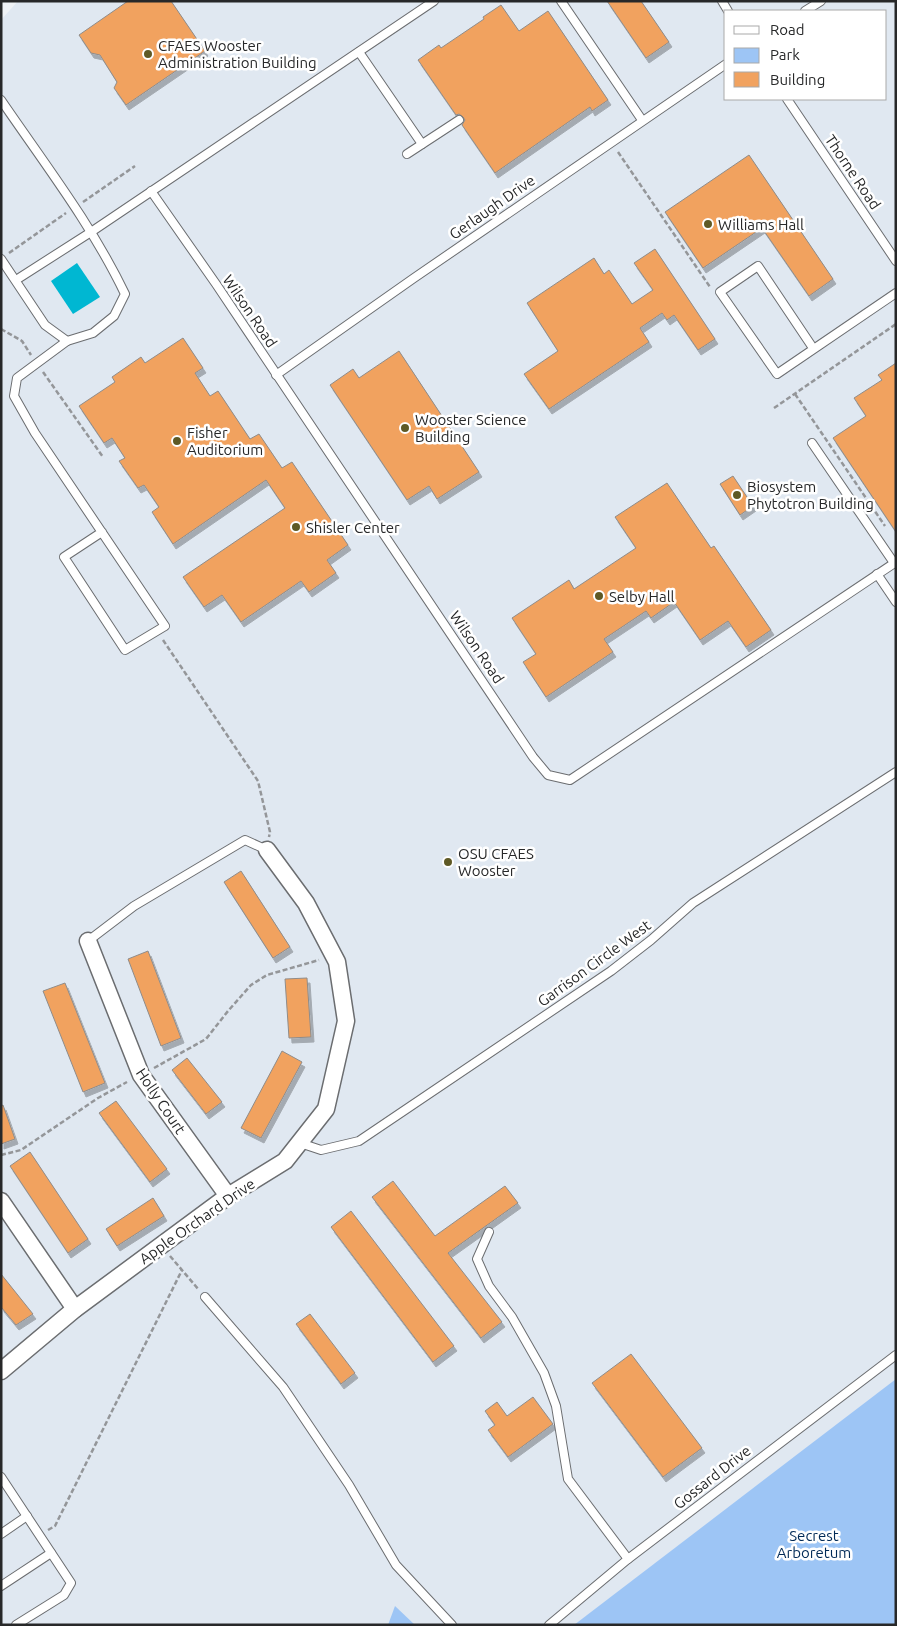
<svg xmlns="http://www.w3.org/2000/svg" width="897" height="1626" font-family="Ubuntu,sans-serif">
<style>
.built{fill:#e0e8f1;fill-rule:evenodd}
.green{fill:#9dc5f5}
.water{fill:#00b7d2}
.building{fill:#f1a25f;stroke:#8f8c8a;filter:url(#shadow)}
.lines{fill:none;stroke-linecap:round;stroke-linejoin:round}
.lane-casing{stroke:#6b6d70;stroke-width:10}
.street-casing{stroke:#6b6d70;stroke-width:19}
.path{stroke:#949699;stroke-width:2.5;stroke-dasharray:5 2.5;stroke-linecap:butt}
.lane{stroke:#fff;stroke-width:8}
.street{stroke:#fff;stroke-width:16}
.poi-dot{fill:#5e5925;stroke:#fff;stroke-width:2}
.labels{text-anchor:middle;dominant-baseline:central;stroke-width:5;stroke-linejoin:round;paint-order:stroke}
.poi-label{font-size:15px;fill:#272829;stroke:#fff;text-anchor:start}
.street-label{font-size:15px;fill:#272829;stroke:#fff}
.park-label{font-size:15px;fill:#002a57;stroke:#fff}
</style>
<defs>
<filter id="shadow"><feDropShadow dx="3" dy="5" stdDeviation="0" flood-color="#0004"/></filter>
</defs>
<rect width="100%" height="100%" fill="#eff2f5"/>
<path class="built" d="M18,1H896V1625H1V20ZM726,11H886V99H726Z"/>
<g class="green">
<path d="M896,1379V1625H574Z"/>
<path d="M395,1606L415,1625H388Z"/>
</g>
<path class="water" d="M77,263L100,297L73,314L51,281Z"/>
<g class="building">
<path d="M128,1H171L205,51L126,105L114,88L117,82L100,55L91,53L79,35Z"/>
<path d="M607,1H641L669,42L646,58Z"/>
<path d="M501,5L519,31L548,11L608,100L592,111L590,107L495,173L462,125L465,120L463,117L459,114L456,115L418,60L439,45L441,48L484,19L483,17Z"/>
<path d="M749,155L833,279L809,296L762,228L703,268L665,212Z"/>
<path d="M655,249L715,339L698,350L674,315L667,320L662,313L640,328L649,342L549,409L524,374L558,351L527,303L594,258L604,274L609,270L632,304L653,290L634,263Z"/>
<path d="M183,338L203,368L195,373L210,396L218,391L250,439L259,434L282,468L292,462L348,545L327,560L336,573L309,592L301,581L241,622L222,595L204,607L183,577L285,508L266,480L173,544L152,512L159,507L144,485L138,488L119,461L125,458L112,438L104,443L79,406L115,382L112,377L141,357L145,363Z"/>
<path d="M399,351L479,472L437,499L429,486L407,500L330,385L353,369L359,378Z"/>
<path d="M896,363V532L833,438L866,416L854,398L882,380L878,375Z"/>
<path d="M733,476L753,506L740,515L720,484Z"/>
<path d="M667,483L711,548L714,546L771,630L746,647L728,621L700,640L674,602L651,618L646,611L604,639L613,652L546,697L523,662L536,654L512,618L569,580L574,589L636,548L615,517Z"/>
<path d="M241,871L290,947L273,958L224,882Z"/>
<path d="M148,951L181,1038L161,1046L128,959Z"/>
<path d="M307,978L311,1037L289,1038L285,979Z"/>
<path d="M65,983L105,1083L83,1092L43,991Z"/>
<path d="M282,1051L302,1062L261,1138L241,1128Z"/>
<path d="M187,1058L222,1102L206,1114L172,1070Z"/>
<path d="M116,1101L167,1169L150,1182L99,1113Z"/>
<path d="M3,1105L15,1139L1,1144V1106Z"/>
<path d="M30,1152L88,1239L68,1253L10,1166Z"/>
<path d="M393,1181L435,1236L505,1186L518,1203L448,1253L502,1322L481,1338L372,1197Z"/>
<path d="M153,1198L164,1216L117,1246L106,1229Z"/>
<path d="M351,1211L454,1346L433,1362L331,1227Z"/>
<path d="M1,1274L33,1314L16,1325L1,1307Z"/>
<path d="M310,1314L355,1373L341,1384L296,1324Z"/>
<path d="M631,1354L702,1448L663,1477L592,1383Z"/>
<path d="M533,1397L553,1424L508,1457L488,1430L495,1425L485,1411L497,1402L507,1416Z"/>
</g>
<g class="lines">
<defs>
<g id="lane">
<path d="M561,1L642,120"/>
<path d="M722,1L728,11"/>
<path d="M805,11L821,1"/>
<path d="M359,52L422,144"/>
<path d="M787,99L896,261"/>
<path d="M1,100C44,163 92,225 125,294L114,316L93,333L67,341L45,325L1,259"/>
<path d="M407,154L459,120"/>
<path d="M151,191L216,284L533,757L548,775L570,780L896,562"/>
<path d="M16,280L91,232L434,1"/>
<path d="M67,341L17,378L14,396L35,433L165,626L125,650L64,557L102,532"/>
<path d="M813,348L758,266L720,292L777,374L896,293"/>
<path d="M276,375L414,278L726,64"/>
<path d="M812,443L894,563"/>
<path d="M877,574L896,602"/>
<path d="M88,941L134,906L245,840L267,850"/>
<path d="M300,1143L321,1150L359,1141L611,971L651,940L693,903L896,772"/>
<path d="M489,1232L477,1259L489,1286L512,1317L544,1373L556,1406L568,1479L628,1559"/>
<path d="M205,1297L283,1387L349,1485L396,1565L452,1625"/>
<path d="M1,1477L71,1583L64,1595L16,1625"/>
<path d="M1,1534L27,1516"/>
<path d="M1,1586L51,1553"/>
<path d="M549,1625L628,1559L896,1355"/>
</g>
<g id="street">
<path d="M88,941L141,1075L228,1196"/>
<path d="M1,1201L75,1309"/>
<path d="M1,1371L75,1309L228,1196L285,1161L326,1109L346,1021L337,962L306,903L267,850"/>
</g>
</defs>
<use href="#lane" class="lane-casing"/>
<use href="#street" class="street-casing"/>
<g class="path">
<path d="M618,152L710,287"/>
<path d="M83,202L135,166"/>
<path d="M9,253L66,213"/>
<path d="M1,329L22,341L31,355"/>
<path d="M43,372L103,457"/>
<path d="M795,394L885,526"/>
<path d="M774,408L896,324"/>
<path d="M163,640L258,781L270,832L269,837"/>
<path d="M154,1068L206,1039L228,1011L251,985L267,975L319,960"/>
<path d="M1,1155L21,1150L98,1098L127,1082"/>
<path d="M170,1256L199,1290"/>
<path d="M48,1530L55,1526L182,1270"/>
</g>
<use href="#lane" class="lane"/>
<use href="#street" class="street"/>
</g>
<g class="poi-dot">
<circle cx="148" cy="54" r="5"/>
<circle cx="708" cy="224" r="5"/>
<circle cx="405" cy="428" r="5"/>
<circle cx="177" cy="441" r="5"/>
<circle cx="737" cy="495" r="5"/>
<circle cx="296" cy="527" r="5"/>
<circle cx="599" cy="596" r="5"/>
<circle cx="448" cy="862" r="5"/>
</g>
<g class="labels">
<g class="poi-label">
<text x="158" y="45">CFAES Wooster<tspan x="158" dy="17">Administration Building</tspan></text>
<text x="718" y="224">Williams Hall</text>
<text x="415" y="419">Wooster Science<tspan x="415" dy="17">Building</tspan></text>
<text x="187" y="432">Fisher<tspan x="187" dy="17">Auditorium</tspan></text>
<text x="747" y="486">Biosystem<tspan x="747" dy="17">Phytotron Building</tspan></text>
<text x="306" y="527">Shisler Center</text>
<text x="609" y="596">Selby Hall</text>
<text x="458" y="853">OSU CFAES<tspan x="458" dy="17">Wooster</tspan></text>
</g>
<g class="street-label">
<text transform="translate(853 172) rotate(56)">Thorne Road</text>
<text transform="translate(492 207) rotate(-35)">Gerlaugh Drive</text>
<text transform="translate(250 311) rotate(56)">Wilson Road</text>
<text transform="translate(477 647) rotate(56)">Wilson Road</text>
<text transform="translate(594 963) rotate(-36)">Garrison Circle West</text>
<text transform="translate(161 1101) rotate(56)">Holly Court</text>
<text transform="translate(197 1221) rotate(-35)">Apple Orchard Drive</text>
<text transform="translate(712 1477) rotate(-38)">Gossard Drive</text>
</g>
<g class="park-label">
<text x="814" y="1535">Secrest<tspan x="814" dy="17">Arboretum</tspan></text>
</g>
</g>
<rect width="897" height="1626" fill="none" stroke="#272829" stroke-width="5"/>
<rect x="724" y="10" width="162" height="90" fill="#ffffff" stroke="#a9a9a9"/>
<rect x="734" y="26" width="25" height="8" fill="#ffffff" stroke="#a9a9a9"/>
<text x="770" y="35" font-size="15" fill="#272829">Road</text>
<rect x="734" y="48" width="25" height="15" fill="#9dc5f5" stroke="#a9a9a9"/>
<text x="770" y="60" font-size="15" fill="#272829">Park</text>
<rect x="734" y="72" width="25" height="15" fill="#f1a25f" stroke="#a9a9a9"/>
<text x="770" y="85" font-size="15" fill="#272829">Building</text>
</svg>
